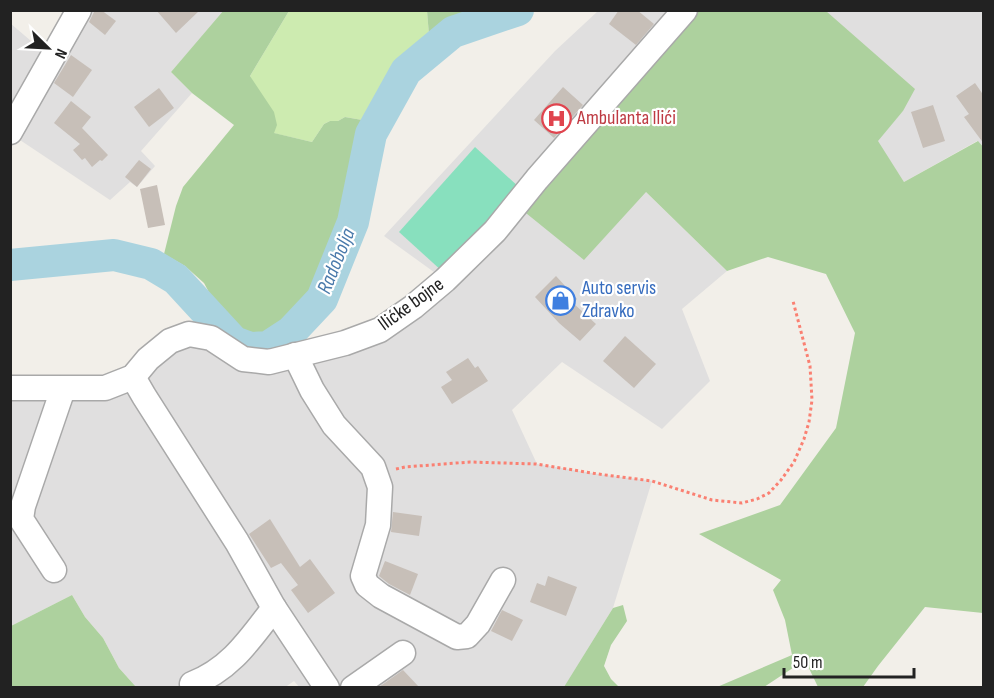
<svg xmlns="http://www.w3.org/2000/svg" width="994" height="698" font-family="'Sofia Sans Condensed',sans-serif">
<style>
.residential{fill:#e0dfdf}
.grass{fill:#cdebb0}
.forest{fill:#add19e}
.pitch{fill:#88e0be}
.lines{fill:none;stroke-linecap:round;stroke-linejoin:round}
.river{stroke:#aad3df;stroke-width:32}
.building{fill:#c7bfb8}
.minor-casing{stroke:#a9a9a9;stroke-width:27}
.path{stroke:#fa8072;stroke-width:3;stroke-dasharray:3 3;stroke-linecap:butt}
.minor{stroke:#fff;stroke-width:24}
.labels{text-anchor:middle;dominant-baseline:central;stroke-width:4.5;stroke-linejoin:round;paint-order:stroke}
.health-label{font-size:20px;fill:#be3a42;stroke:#fff;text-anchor:start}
.shop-label{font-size:20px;fill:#366cbe;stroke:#fff;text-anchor:start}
.street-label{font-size:20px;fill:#222;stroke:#fff}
.water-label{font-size:21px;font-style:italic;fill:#4a7aab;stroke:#fff}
</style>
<rect width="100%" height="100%" fill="#f2efe9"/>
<g class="residential">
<path d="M79,11H224L171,72L192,93L141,151L155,166L137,187L130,182L110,200L11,134L10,23L52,59Z"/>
<path d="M598,11H685L646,192L727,271L682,309L710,381L662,429L562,362L512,410L537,464L598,474L652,481L613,608L565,686L564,687L300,688L294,681L284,688L136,687L119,668L103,638L85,617L72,595L11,626V388H105L189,334L243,359L345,343L445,280L384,236L555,51Z"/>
<path d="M826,11H983V148L977,141L904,182L877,141L903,111Z"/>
</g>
<path class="grass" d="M289,11H427L429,35L408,51L382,93L368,121L345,117L338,121H330L324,124L312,142L273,133L250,76Z"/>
<g class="forest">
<path d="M224,10L289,11L250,76L274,112L277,125L274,133L312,142L324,124L330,121H338L345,117L368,121L361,148L354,192L342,230L325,270L308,294L267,334L257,340L245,337L220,313L204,283L185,266L164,254L176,206L183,187L234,125L192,93L171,72Z"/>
<path d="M427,11V10L501,11L429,35Z"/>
<path d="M685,11H826L915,89L903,111L878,141L904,182L978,141L984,148L983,613L925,607L878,666L863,687H818L805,660L764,687H717L792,655L785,620L773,590L781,580L699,534L780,505L836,428L855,333L826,274L768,257L727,271L646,192L584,260L516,205Z"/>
<path d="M72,595L85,617L103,638L119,668L136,687H11V626Z"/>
<path d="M623,605L627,621L611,645L604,666L611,679L619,687H564L613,608Z"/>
</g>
<path class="pitch" d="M475,147L520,188L443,272L399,232Z"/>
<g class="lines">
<path class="river" d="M10,265L114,255L151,264L176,279L234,342L250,348L268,347L291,332L322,299L353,222L371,134L406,71L453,32L518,10"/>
</g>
<g class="building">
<path d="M95,10H101L116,21L105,35L89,22Z"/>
<path d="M156,10H200L176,33Z"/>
<path d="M619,10H637L654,24L636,45L609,24Z"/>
<path d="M71,55L92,70L73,97L54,83Z"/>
<path d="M975,83L984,96V144L964,117L969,114L956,96Z"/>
<path d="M563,87L583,105L554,138L534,120Z"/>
<path d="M159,88L174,108L149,127L134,107Z"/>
<path d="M71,101L91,117L82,128L108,155L102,161L100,160L92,167L85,158L82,160L73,150L80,144L54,123Z"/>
<path d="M933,105L945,141L923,148L911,112Z"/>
<path d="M139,160L151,169L137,187L125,177Z"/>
<path d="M157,185L165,225L148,228L140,189Z"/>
<path d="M556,276L577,299L573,303L596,324L580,341L559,323L535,297Z"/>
<path d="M625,336L656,364L634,388L603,361Z"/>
<path d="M468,358L475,368L478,366L488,381L452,404L441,387L452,380L446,372Z"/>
<path d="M393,512L422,516L419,536L391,532Z"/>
<path d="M270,519L300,567L310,559L335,593L308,613L291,590L298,585L281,563L271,568L249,534Z"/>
<path d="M385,561L418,574L410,595L389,584L379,576Z"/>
<path d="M548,576L577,587L566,616L530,602L537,583L545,586Z"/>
<path d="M502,610L523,620L512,641L491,631Z"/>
<path d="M403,670L419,687H379Z"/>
</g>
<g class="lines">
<defs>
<g id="minor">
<path d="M10,132L79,10"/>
<path d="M295,355L312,390L334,425L373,467L380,487L378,525L363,576L367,585L381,596L457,637L467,636L478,624L503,580"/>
<path d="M133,377L144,396L237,542L274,608L327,688"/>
<path d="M10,388H105L133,377L148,359L170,341L189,334L211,338L243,359L269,362L345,343L380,330L413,307L445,280L495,231L537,179L685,10"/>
<path d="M54,570L21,519L23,506L63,389"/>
<path d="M192,684C231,669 250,639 274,608"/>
<path d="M353,688L403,653"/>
</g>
</defs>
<use href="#minor" class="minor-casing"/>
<path class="path" d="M396,469L405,467L470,462L536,464L598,474L652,481L712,500L742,503L757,499L769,493L781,480L794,462L804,439L809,422L812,400L810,366L793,301"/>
<use href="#minor" class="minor"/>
</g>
<defs>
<symbol id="hospital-ring" viewBox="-11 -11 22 22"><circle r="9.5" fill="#fff" stroke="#e0444e" stroke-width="1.5"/><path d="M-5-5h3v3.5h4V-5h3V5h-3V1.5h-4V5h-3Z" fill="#e0444e"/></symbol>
<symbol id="shop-ring" viewBox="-11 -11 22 22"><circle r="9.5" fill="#fff" stroke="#3f7fe0" stroke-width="1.5"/><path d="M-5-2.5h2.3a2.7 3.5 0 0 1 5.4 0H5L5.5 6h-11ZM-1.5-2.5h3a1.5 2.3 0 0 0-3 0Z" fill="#3f7fe0"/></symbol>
</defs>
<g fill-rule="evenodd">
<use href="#hospital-ring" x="540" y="102" width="33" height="33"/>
<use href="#shop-ring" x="544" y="284" width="33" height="33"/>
</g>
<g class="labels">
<g class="health-label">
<text x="577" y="118">Ambulanta Ilići</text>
</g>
<g class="shop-label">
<text x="582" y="288">Auto servis<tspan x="582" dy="23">Zdravko</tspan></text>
</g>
<g class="street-label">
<text transform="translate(411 304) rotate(-36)">Ilićke bojne</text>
</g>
<g class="water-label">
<text transform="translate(336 261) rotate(-68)">Radobolja</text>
</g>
</g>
<rect width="994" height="698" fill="none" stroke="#222222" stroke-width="24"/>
<g transform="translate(48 48) rotate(114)" stroke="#ffffff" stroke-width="4.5" paint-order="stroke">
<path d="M0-4.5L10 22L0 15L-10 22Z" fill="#222222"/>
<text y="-9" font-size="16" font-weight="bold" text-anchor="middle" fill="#222222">N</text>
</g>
<path d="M784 668v9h130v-9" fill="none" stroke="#222222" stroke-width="3"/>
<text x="793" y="668" font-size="18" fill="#222222" stroke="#ffffff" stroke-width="4.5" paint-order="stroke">50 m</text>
</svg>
